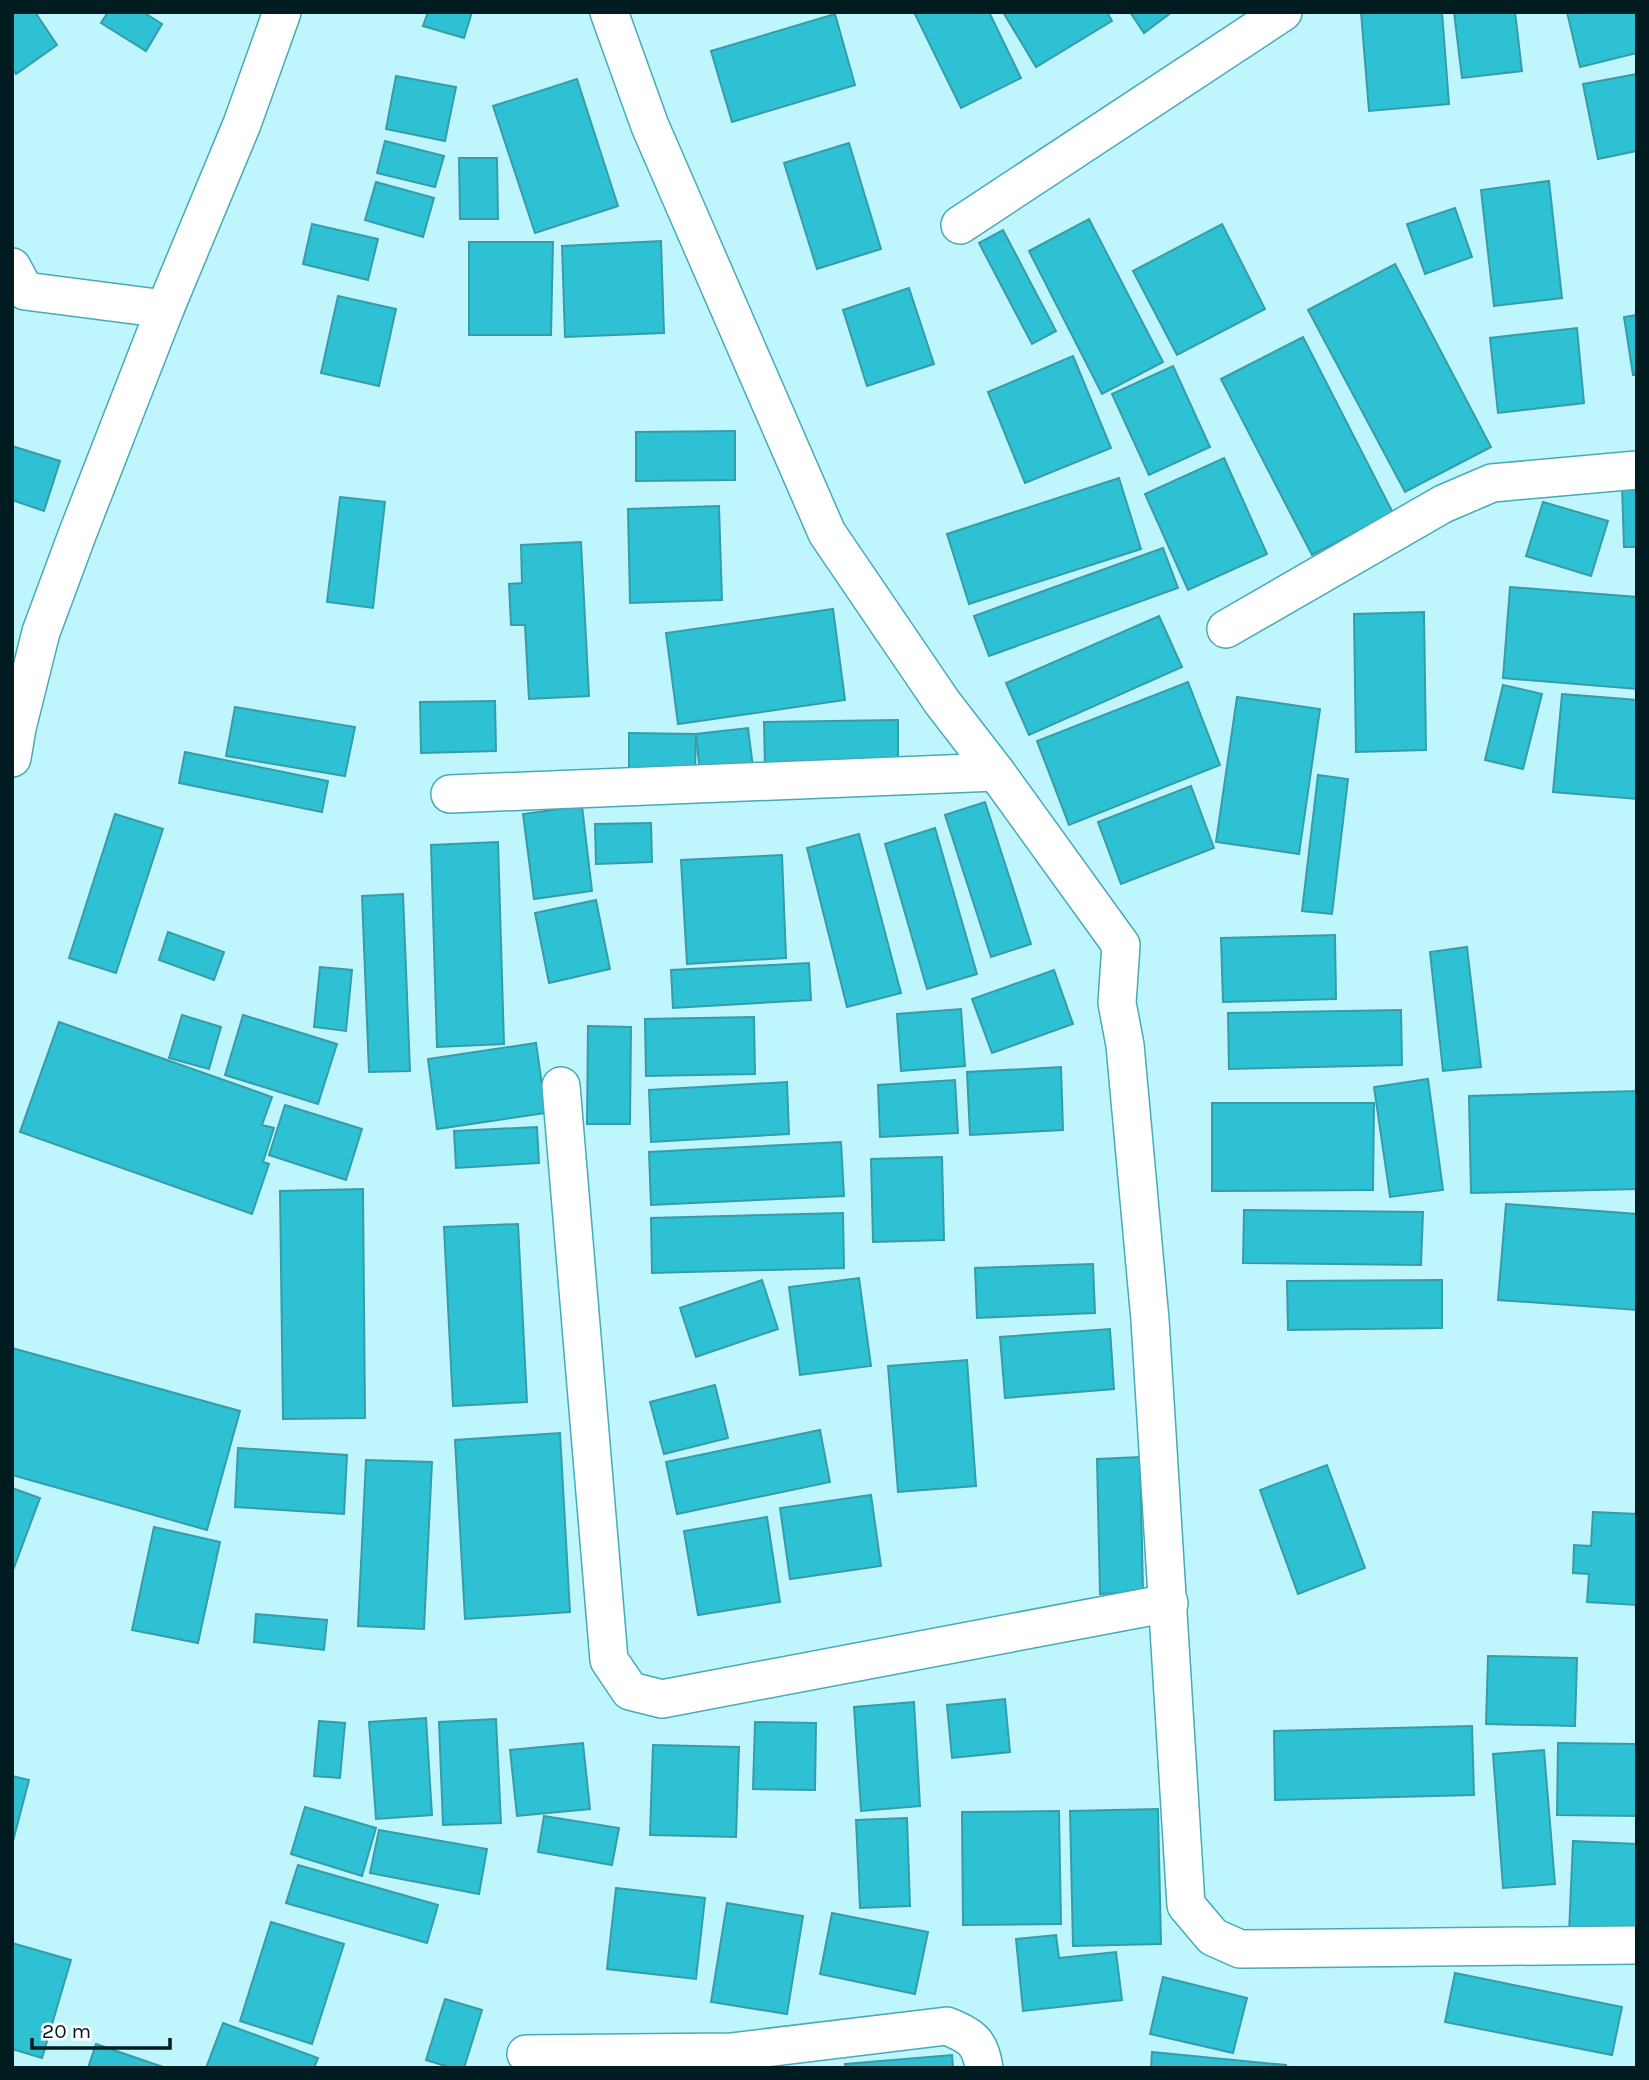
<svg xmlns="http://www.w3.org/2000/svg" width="1649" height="2080" font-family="Karla,sans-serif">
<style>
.building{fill:#2ec1d4;stroke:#369caa;stroke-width:2}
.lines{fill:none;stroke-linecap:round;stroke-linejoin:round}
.street-casing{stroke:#47aab8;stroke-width:40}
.street{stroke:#fff;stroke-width:37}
</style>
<rect width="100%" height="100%" fill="#bff6fe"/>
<g class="building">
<path d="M12,12H35L57,45L16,74L12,68Z"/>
<path d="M108,12H143L162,24L146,51L101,23Z"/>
<path d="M428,12H472L464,38L423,26Z"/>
<path d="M914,12H989L1021,78L961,108Z"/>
<path d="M1003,12H1107L1112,21L1036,67Z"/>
<path d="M1130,12H1172L1144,33Z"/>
<path d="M1361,12H1442L1449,104L1369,111Z"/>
<path d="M1454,12H1515L1522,71L1462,78Z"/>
<path d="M1567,12H1637V53L1580,67Z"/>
<path d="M835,14L855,85L732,122L711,51Z"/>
<path d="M1637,74V151L1598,159L1583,84Z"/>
<path d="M396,76L456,87L445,141L386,129Z"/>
<path d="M577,79L618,206L535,233L493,106Z"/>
<path d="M385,141L444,156L435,187L377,173Z"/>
<path d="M849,143L881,249L817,269L784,163Z"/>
<path d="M459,158H497L498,219H460Z"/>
<path d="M1549,181L1562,298L1494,306L1481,190Z"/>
<path d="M376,182L434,198L423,237L365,220Z"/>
<path d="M1455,208L1472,257L1425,274L1407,224Z"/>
<path d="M1089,219L1163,362L1102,394L1029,251Z"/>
<path d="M312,224L378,239L368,280L303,264Z"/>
<path d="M1222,224L1265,309L1177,355L1133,271Z"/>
<path d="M1003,230L1056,331L1032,344L979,243Z"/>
<path d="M661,241L664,333L565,337L562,246Z"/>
<path d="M469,242H553L551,335H469Z"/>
<path d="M1395,264L1491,447L1405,492L1308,310Z"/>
<path d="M909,288L934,364L867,386L843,310Z"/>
<path d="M338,296L396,309L379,386L321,373Z"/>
<path d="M1637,315V375H1633L1624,317Z"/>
<path d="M1577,328L1584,403L1498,413L1490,338Z"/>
<path d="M1303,337L1393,513L1312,555L1221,379Z"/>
<path d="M1073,356L1111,448L1025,483L988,392Z"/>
<path d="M1173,366L1210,447L1149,475L1112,394Z"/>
<path d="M735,431V480L636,481V432Z"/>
<path d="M12,446L60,461L44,511L12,500Z"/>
<path d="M1224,458L1267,554L1188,590L1145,494Z"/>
<path d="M1119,478L1141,549L969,604L947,534Z"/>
<path d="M1637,486V547H1624L1622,487Z"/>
<path d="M340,497L385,502L373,608L327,602Z"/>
<path d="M1543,502L1608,521L1591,576L1526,556Z"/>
<path d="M719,506L722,600L630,603L628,509Z"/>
<path d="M581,542L589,696L529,699L525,625H511L509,584L522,583L521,545Z"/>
<path d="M1163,548L1178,588L989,656L974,616Z"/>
<path d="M1510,587L1637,597V689L1503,678Z"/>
<path d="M833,609L845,700L678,724L666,633Z"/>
<path d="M1424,612L1426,750L1356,752L1354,614Z"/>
<path d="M1159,616L1182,667L1029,735L1006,683Z"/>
<path d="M1188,682L1220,765L1069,825L1037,741Z"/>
<path d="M1503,685L1542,694L1523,769L1485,760Z"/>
<path d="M1562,694L1637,700V799L1553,792Z"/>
<path d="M1237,697L1320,709L1299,854L1216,842Z"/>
<path d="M495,701L496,751L421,753L420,702Z"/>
<path d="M235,707L355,727L345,776L226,756Z"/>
<path d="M898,720V767L765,769L764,722Z"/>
<path d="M748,728L753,767L700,773L696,734Z"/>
<path d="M629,733L696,734L695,775H629Z"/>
<path d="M185,752L328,781L322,812L179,783Z"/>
<path d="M1318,775L1348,779L1332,914L1302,911Z"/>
<path d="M1191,786L1214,848L1121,884L1098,822Z"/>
<path d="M985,802L1031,944L991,957L945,815Z"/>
<path d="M582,806L592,891L534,899L523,814Z"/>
<path d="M115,814L163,829L116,973L69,958Z"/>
<path d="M651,823L652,862L596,864L595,824Z"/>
<path d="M935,828L977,974L927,989L885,844Z"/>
<path d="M859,834L901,993L847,1007L807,848Z"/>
<path d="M498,842L504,1044L437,1047L431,845Z"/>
<path d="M782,855L786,958L687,964L681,860Z"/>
<path d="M403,894L410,1071L369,1072L362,896Z"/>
<path d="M596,900L610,969L549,983L535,913Z"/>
<path d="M168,932L224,952L214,980L159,960Z"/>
<path d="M1335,935L1336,999L1223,1002L1221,938Z"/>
<path d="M1467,947L1481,1067L1443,1071L1430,952Z"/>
<path d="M809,963L811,1000L673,1008L671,970Z"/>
<path d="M320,967L352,970L346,1031L314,1027Z"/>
<path d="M1054,970L1073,1024L992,1053L972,999Z"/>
<path d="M961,1009L965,1066L901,1071L897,1014Z"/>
<path d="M1401,1010L1402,1065L1229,1069L1228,1013Z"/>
<path d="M182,1015L221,1027L209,1069L169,1058Z"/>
<path d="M243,1015L337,1044L318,1104L225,1075Z"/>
<path d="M754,1017L755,1074L646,1076L645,1019Z"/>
<path d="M59,1022L272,1097L262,1125L274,1128L263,1162L269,1164L252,1214L20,1132Z"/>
<path d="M588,1026L631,1027L630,1124H587Z"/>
<path d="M536,1043L546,1113L437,1129L428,1059Z"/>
<path d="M1061,1067L1063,1130L970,1135L967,1072Z"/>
<path d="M1428,1079L1443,1190L1390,1197L1374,1087Z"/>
<path d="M955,1080L958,1133L880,1137L878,1085Z"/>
<path d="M787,1082L789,1134L651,1142L649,1090Z"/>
<path d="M1637,1091V1189L1471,1193L1469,1096Z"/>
<path d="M1212,1103H1374L1373,1190L1212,1191Z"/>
<path d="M285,1105L362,1129L346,1180L269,1155Z"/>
<path d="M537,1127L539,1163L456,1168L454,1131Z"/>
<path d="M841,1142L844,1196L651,1205L649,1152Z"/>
<path d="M942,1157L944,1240L873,1242L871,1159Z"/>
<path d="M363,1189L365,1418L283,1419L280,1191Z"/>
<path d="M1506,1204L1637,1214V1310L1498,1300Z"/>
<path d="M1244,1210L1423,1212L1421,1265L1243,1263Z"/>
<path d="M843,1213L844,1268L652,1273L651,1218Z"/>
<path d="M518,1224L527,1402L453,1406L444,1227Z"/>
<path d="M1093,1264L1095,1313L977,1318L975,1268Z"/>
<path d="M859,1278L871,1366L800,1375L789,1287Z"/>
<path d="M762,1280L778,1329L696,1357L680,1308Z"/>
<path d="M1442,1280V1328L1288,1330L1287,1281Z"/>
<path d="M1110,1329L1114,1389L1005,1398L1000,1337Z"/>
<path d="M12,1348L240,1411L207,1530L12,1475Z"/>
<path d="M967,1360L976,1486L898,1492L888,1366Z"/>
<path d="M715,1385L728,1438L664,1454L650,1402Z"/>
<path d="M820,1430L830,1482L677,1514L666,1462Z"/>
<path d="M560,1433L570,1612L465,1619L455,1440Z"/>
<path d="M238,1448L347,1455L344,1514L235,1507Z"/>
<path d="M1140,1457L1143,1592L1100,1594L1097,1459Z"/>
<path d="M366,1460L432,1462L424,1629L358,1626Z"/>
<path d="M1327,1465L1365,1568L1298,1594L1260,1490Z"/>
<path d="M12,1488L40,1498L12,1573Z"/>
<path d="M871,1495L881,1566L790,1579L780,1508Z"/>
<path d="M1593,1512L1637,1514V1605L1587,1602L1589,1574L1573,1573L1574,1545L1591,1546Z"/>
<path d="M767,1517L780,1602L698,1615L684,1531Z"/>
<path d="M154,1527L220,1542L198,1643L132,1630Z"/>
<path d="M256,1614L327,1620L324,1650L254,1642Z"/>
<path d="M1488,1656L1577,1658L1575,1726L1486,1724Z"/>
<path d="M1005,1699L1010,1752L952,1758L947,1705Z"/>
<path d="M914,1702L920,1806L861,1811L854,1707Z"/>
<path d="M426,1718L432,1815L376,1819L369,1722Z"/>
<path d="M496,1719L501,1823L443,1825L439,1722Z"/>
<path d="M319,1721L345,1723L340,1778L314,1776Z"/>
<path d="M755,1722L816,1723L815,1790L753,1789Z"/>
<path d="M1472,1726L1474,1795L1275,1800L1274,1731Z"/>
<path d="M583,1743L590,1809L517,1816L510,1750Z"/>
<path d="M1558,1743L1637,1744V1816L1557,1815Z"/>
<path d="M653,1745L739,1747L736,1837L650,1835Z"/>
<path d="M1544,1750L1555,1884L1503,1888L1493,1754Z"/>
<path d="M12,1776L29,1780L12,1845Z"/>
<path d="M305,1807L376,1828L362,1876L291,1854Z"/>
<path d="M1158,1809L1161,1944L1073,1946L1070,1811Z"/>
<path d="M1059,1811L1061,1924L963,1925L962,1812Z"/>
<path d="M544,1816L619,1828L612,1865L538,1852Z"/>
<path d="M907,1818L910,1906L860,1908L856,1820Z"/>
<path d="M379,1830L487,1849L479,1894L370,1873Z"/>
<path d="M1573,1841L1637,1844V1936L1569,1933Z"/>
<path d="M298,1865L438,1905L427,1943L286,1903Z"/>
<path d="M616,1888L705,1898L696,1979L607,1969Z"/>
<path d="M727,1903L803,1916L787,2014L711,2002Z"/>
<path d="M832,1913L928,1932L915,1994L820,1974Z"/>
<path d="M271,1922L344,1944L312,2044L240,2021Z"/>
<path d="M1056,1935L1059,1958L1116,1952L1122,2000L1023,2011L1016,1939Z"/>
<path d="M12,1943L71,1960L42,2058L12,2049Z"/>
<path d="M1455,1973L1622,2007L1612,2055L1445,2022Z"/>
<path d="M1163,1977L1247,1998L1233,2053L1150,2034Z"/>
<path d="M445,1999L482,2010L464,2068H452L426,2060Z"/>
<path d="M223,2023L318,2058L314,2068H206Z"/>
<path d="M96,2044L166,2068H88Z"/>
<path d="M1152,2052L1286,2065V2068H1151Z"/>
<path d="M952,2055L953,2068H845V2064Z"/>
</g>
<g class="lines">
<defs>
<g id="street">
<path d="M609,12L650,126L827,533L942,702L996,772L1121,945L1117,1003L1125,1045L1150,1320L1186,1905L1213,1937L1240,1949L1637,1945"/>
<path d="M960,225L1283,12"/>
<path d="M12,267L25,291L165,309"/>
<path d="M1226,629L1443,504L1492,483L1637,470"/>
<path d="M12,758L17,728L41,632L77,535L165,309L242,124L282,12"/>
<path d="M450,794L996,772"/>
<path d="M561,1086L609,1660L630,1691L662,1699L1169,1603"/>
<path d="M526,2054L731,2052L947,2026C970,2036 980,2040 984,2068"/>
</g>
</defs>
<use href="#street" class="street-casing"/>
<use href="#street" class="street"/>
</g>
<rect width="1649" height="2080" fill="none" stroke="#001c21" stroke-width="28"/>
<path d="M32 2038v10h138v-10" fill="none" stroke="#001c21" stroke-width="3.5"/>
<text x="42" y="2038" font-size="21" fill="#001c21" stroke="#ffffff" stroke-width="5" paint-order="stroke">20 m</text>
</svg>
